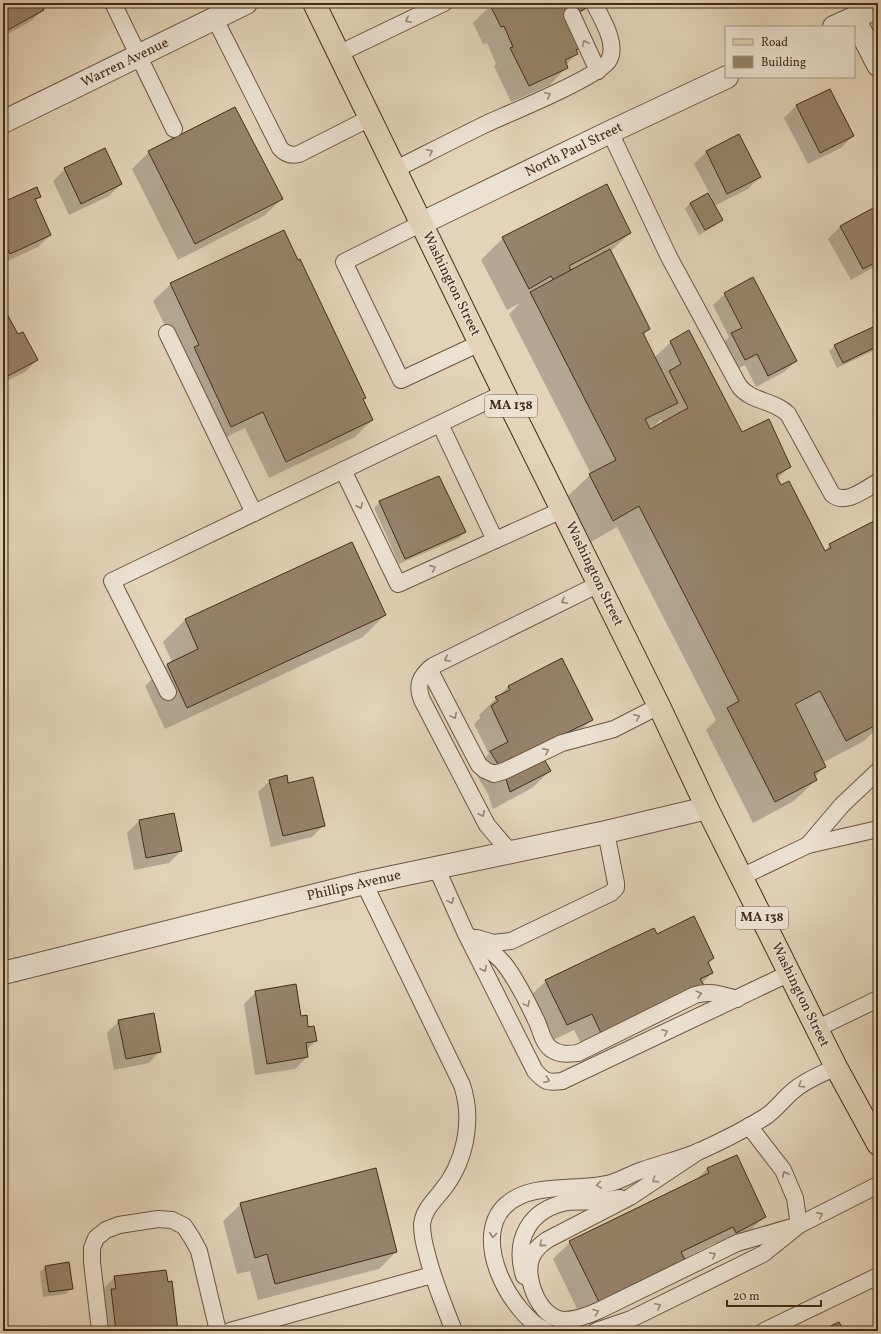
<svg xmlns="http://www.w3.org/2000/svg" width="881" height="1334" font-family="Vollkorn,serif">
<style>
.shadow{fill:#0003;fill-rule:evenodd}
.building{fill:#96836c;stroke:#432c18}
.lines{fill:none;stroke-linecap:round;stroke-linejoin:round}
.lane-casing{stroke:#6b5640;stroke-width:18}
.street-casing{stroke:#6b5640;stroke-width:24}
.primary-casing{stroke:#432c18;stroke-width:24}
.lane{stroke:#ece2d2;stroke-width:16}
.street{stroke:#ece2d2;stroke-width:22}
.primary{stroke:#e2d3b9;stroke-width:22}
.oneway{stroke:#988775}
.labels{text-anchor:middle;dominant-baseline:central;stroke-width:3;stroke-linejoin:round;paint-order:stroke}
.shield{fill:#ece2d2;stroke:#766350;stroke-width:1}
.shield-label{font-size:13px;font-weight:bold;fill:#432c18}
.street-label{font-size:14px;fill:#432c18;stroke:#ece2d2}
</style>
<rect width="100%" height="100%" fill="#e2d3b9"/>
<filter id="stains"><feTurbulence type="fractalNoise" baseFrequency=".005" numOctaves="4"/><feColorMatrix values="0 0 0 0 .2 0 0 0 0 .09 0 0 0 0 .02 0 0 0 .5 -.17"/></filter>
<radialGradient id="worn" r=".72"><stop offset=".6" stop-color="#630" stop-opacity="0"/><stop offset="1" stop-color="#630" stop-opacity=".3"/></radialGradient>
<g class="shadow">
<path d="M3,3H39L43,10L31,21L3,37Z"/>
<path d="M496,3H583L586,8L569,24L579,48L576,52L577,53L566,65L567,67L550,85L511,102L494,66L496,64L487,43L483,44L473,23L490,6Z"/>
<path d="M830,90L853,136L841,148L808,164L784,118L796,106Z"/>
<path d="M739,136L760,177L748,189L714,206L722,220L716,225L699,235L685,209L690,203L712,198L694,164L706,152Z"/>
<path d="M149,152L282,199L264,216L178,260L132,169Z"/>
<path d="M65,169L121,184L109,196L69,215L53,181Z"/>
<path d="M40,196L35,201L50,235L38,247L3,263V203Z"/>
<path d="M873,209L878,219V265L851,280L828,239L840,227Z"/>
<path d="M630,233L610,252L649,329L643,335L654,358L671,342L742,433L790,466L777,479L824,552L830,545L878,520V727L864,741L822,763L824,767L815,777L816,780L794,801L753,823L706,730L716,720L617,527L591,542L568,496L591,474L509,314L520,303L507,310L481,260L503,238ZM661,419L663,423L649,430L648,428L655,425Z"/>
<path d="M171,284L365,397L362,400L372,420L355,437L269,478L245,428L214,443L182,361L153,301Z"/>
<path d="M725,294L796,361L784,372L756,387L745,365L733,371L720,346L729,337L713,305Z"/>
<path d="M3,308L17,336L37,360L25,372L3,383Z"/>
<path d="M878,339V347L875,350L837,368L829,351L835,346Z"/>
<path d="M380,502L465,532L459,538L399,564L374,508Z"/>
<path d="M878,506V517L874,510Z"/>
<path d="M352,543L385,615L363,637L165,729L145,686L167,665L172,662L163,642L185,620Z"/>
<path d="M509,686L591,720L574,737L540,754L550,771L532,788L493,809L488,794L473,769L489,754L474,724L480,718L479,715Z"/>
<path d="M270,781L288,784L324,825L312,837L271,847L258,792Z"/>
<path d="M139,821L181,851L169,863L134,870L127,833Z"/>
<path d="M656,935L713,958L708,964L712,973L702,983L584,1050L574,1030L549,1042L528,998L546,981Z"/>
<path d="M256,992L300,1017L316,1041L306,1050L307,1057L295,1069L255,1075L244,1004Z"/>
<path d="M119,1021L160,1051L149,1063L114,1070L107,1033Z"/>
<path d="M737,1156L764,1217L747,1234L718,1250L715,1243L683,1259L582,1319L553,1259L570,1242L695,1181L707,1169Z"/>
<path d="M241,1204L396,1252L379,1269L258,1300L250,1271L237,1274L223,1221Z"/>
<path d="M45,1267L72,1288L66,1294L43,1297L40,1272Z"/>
<path d="M115,1277L177,1331H92L90,1312L93,1299Z"/>
</g>
<g class="building">
<path d="M3,3H41L44,10L8,30L3,21Z"/>
<path d="M494,3H584L587,8L567,17L580,48L576,50L578,54L565,60L568,68L529,86L510,48L513,47L504,26L501,27L490,5Z"/>
<path d="M830,89L854,136L820,153L796,105Z"/>
<path d="M235,107L283,199L195,244L148,151Z"/>
<path d="M739,134L761,177L727,194L706,151Z"/>
<path d="M105,148L122,184L81,204L64,168Z"/>
<path d="M607,184L631,233L569,266L575,279L558,288L551,276L529,289L502,237Z"/>
<path d="M37,187L41,197L35,199L51,235L10,254L3,239V202Z"/>
<path d="M708,193L723,220L705,230L690,203Z"/>
<path d="M873,208L878,216V261L863,269L840,226Z"/>
<path d="M284,230L298,260L300,259L366,398L363,399L373,420L286,462L263,412L231,427L194,347L199,345L170,283Z"/>
<path d="M610,249L650,329L643,333L678,403L645,419L650,429L688,408L669,371L681,364L670,341L689,330L742,432L769,419L791,467L776,475L781,485L789,481L825,551L831,548L829,544L878,519V724L846,741L820,691L795,704L826,767L814,773L817,780L775,802L727,708L739,701L639,506L613,521L589,474L616,460L530,292Z"/>
<path d="M753,277L797,361L768,376L757,354L745,360L731,333L742,328L724,293Z"/>
<path d="M3,307L18,334L23,332L38,360L4,378Z"/>
<path d="M873,327L878,337V346L843,363L834,345Z"/>
<path d="M439,476L466,532L405,559L379,501Z"/>
<path d="M352,542L386,615L187,708L167,664L198,649L185,619Z"/>
<path d="M562,658L593,720L537,747L551,771L510,792L505,776L490,751L508,742L491,706L498,701L495,697L510,690L508,686Z"/>
<path d="M287,775L288,783L313,777L325,826L283,836L269,780Z"/>
<path d="M174,813L182,851L146,858L139,820Z"/>
<path d="M694,916L714,958L708,962L713,973L700,979L704,985L601,1033L592,1014L567,1025L545,980L654,928L657,934Z"/>
<path d="M296,984L301,1016L307,1015L308,1027L314,1026L317,1041L306,1043L308,1057L267,1064L255,991Z"/>
<path d="M154,1013L161,1052L126,1059L118,1020Z"/>
<path d="M737,1155L766,1217L736,1233L733,1227L681,1252L685,1260L599,1302L569,1241L709,1173L707,1168Z"/>
<path d="M376,1168L397,1252L275,1284L267,1254L255,1258L240,1203Z"/>
<path d="M69,1262L73,1289L49,1292L45,1266Z"/>
<path d="M166,1270L168,1282L172,1281L178,1331H116L111,1289H116L114,1276Z"/>
<path d="M839,1322L844,1331H820Z"/>
</g>
<g class="lines">
<defs>
<g id="lane">
<path d="M113,3L174,129"/>
<path d="M572,15L598,71"/>
<path d="M215,19L280,148C285,154 291,156 299,154L370,118"/>
<path d="M338,54L444,3"/>
<path d="M610,132L669,257L739,386C751,402 774,400 788,414L832,494C845,506 865,489 878,482"/>
<path d="M396,169C426,154 457,138 488,123C510,113 601,76 609,60C618,43 601,18 594,3"/>
<path d="M422,223L344,262L401,380L480,343"/>
<path d="M167,333L254,513"/>
<path d="M440,424L495,540"/>
<path d="M343,470L398,584L562,510"/>
<path d="M429,669L479,765L485,770L494,774L504,771L562,743L614,729L659,706"/>
<path d="M168,692L112,581L504,393"/>
<path d="M808,845L842,805L878,771"/>
<path d="M510,852L487,825L422,700C416,685 420,676 433,666L599,584"/>
<path d="M436,867L466,934L535,1071C545,1082 548,1083 562,1081L790,973"/>
<path d="M741,877L808,845L878,829"/>
<path d="M364,883L462,1085C474,1121 465,1164 440,1193C432,1203 424,1210 422,1224C422,1234 424,1244 427,1254C433,1280 444,1305 454,1331"/>
<path d="M469,936C482,945 496,953 505,965C518,982 528,1003 537,1022C541,1031 543,1043 551,1049C560,1055 568,1054 578,1053L695,995C710,990 722,995 737,999"/>
<path d="M477,938L493,943L511,941L611,893L616,888V883L606,832"/>
<path d="M816,1029L878,999"/>
<path d="M699,1151L630,1197L547,1240C540,1245 534,1250 531,1259C524,1279 540,1319 564,1320C577,1320 589,1315 600,1310L737,1243L799,1225L795,1198L783,1170L749,1126"/>
<path d="M524,1276C513,1240 529,1209 568,1202C577,1201 586,1202 596,1201C604,1201 612,1199 620,1198"/>
<path d="M100,1331L92,1262V1248L96,1238L106,1230L119,1225L158,1219L172,1220L184,1226L192,1238L199,1251L218,1331"/>
<path d="M230,1331L432,1275"/>
<path d="M546,1331C510,1313 470,1238 506,1205C533,1180 582,1193 614,1182C623,1179 631,1174 640,1171C659,1164 681,1159 700,1151C722,1141 744,1130 765,1117C776,1110 783,1099 793,1091C805,1080 822,1074 836,1067"/>
<path d="M596,1331L631,1319L763,1254L799,1225L878,1185"/>
<path d="M764,1331L878,1276"/>
</g>
<g id="street">
<path d="M854,18L878,65"/>
<path d="M834,27L878,7"/>
<path d="M3,122L246,3"/>
<path d="M422,223L610,132L727,77"/>
<path d="M3,973L364,883L606,832L707,808"/>
</g>
<path id="primary" d="M314,3L504,393L659,706L707,808L836,1067L878,1144"/>
</defs>
<use href="#lane" class="lane-casing"/>
<use href="#street" class="street-casing"/>
<use href="#primary" class="primary-casing"/>
<use href="#lane" class="lane"/>
<use href="#street" class="street"/>
<use href="#primary" class="primary"/>
</g>
<defs><path id="oneway-chevron" d="M-2-3.5L2.5 0L-2 3.5" fill="none" stroke-width="1.6" stroke-linecap="round" stroke-linejoin="round"/></defs>
<g class="oneway">
<use href="#oneway-chevron" transform="translate(408 20) rotate(154)"/>
<use href="#oneway-chevron" transform="translate(585 43) rotate(-115)"/>
<use href="#oneway-chevron" transform="translate(548 95) rotate(-25)"/>
<use href="#oneway-chevron" transform="translate(430 152) rotate(-26)"/>
<use href="#oneway-chevron" transform="translate(360 506) rotate(64)"/>
<use href="#oneway-chevron" transform="translate(433 568) rotate(-24)"/>
<use href="#oneway-chevron" transform="translate(564 601) rotate(154)"/>
<use href="#oneway-chevron" transform="translate(447 659) rotate(154)"/>
<use href="#oneway-chevron" transform="translate(454 716) rotate(62)"/>
<use href="#oneway-chevron" transform="translate(637 717) rotate(-27)"/>
<use href="#oneway-chevron" transform="translate(546 751) rotate(-27)"/>
<use href="#oneway-chevron" transform="translate(482 814) rotate(63)"/>
<use href="#oneway-chevron" transform="translate(451 901) rotate(66)"/>
<use href="#oneway-chevron" transform="translate(484 969) rotate(63)"/>
<use href="#oneway-chevron" transform="translate(699 994) rotate(-15)"/>
<use href="#oneway-chevron" transform="translate(527 1004) rotate(62)"/>
<use href="#oneway-chevron" transform="translate(665 1032) rotate(-25)"/>
<use href="#oneway-chevron" transform="translate(547 1080) rotate(22)"/>
<use href="#oneway-chevron" transform="translate(801 1085) rotate(148)"/>
<use href="#oneway-chevron" transform="translate(785 1174) rotate(-115)"/>
<use href="#oneway-chevron" transform="translate(655 1180) rotate(146)"/>
<use href="#oneway-chevron" transform="translate(599 1185) rotate(171)"/>
<use href="#oneway-chevron" transform="translate(820 1215) rotate(-26)"/>
<use href="#oneway-chevron" transform="translate(493 1235) rotate(96)"/>
<use href="#oneway-chevron" transform="translate(542 1244) rotate(139)"/>
<use href="#oneway-chevron" transform="translate(713 1255) rotate(-26)"/>
<use href="#oneway-chevron" transform="translate(658 1306) rotate(-27)"/>
<use href="#oneway-chevron" transform="translate(596 1312) rotate(-21)"/>
</g>
<g class="labels">
<g class="shield">
<rect x="485" y="395" width="52" height="22" rx="3"/>
<rect x="736" y="907" width="52" height="22" rx="3"/>
</g>
<g class="shield-label">
<text x="511" y="406">MA 138</text>
<text x="762" y="918">MA 138</text>
</g>
<g class="street-label">
<text transform="translate(125 63) rotate(-26)">Warren Avenue</text>
<text transform="translate(574 150) rotate(-26)">North Paul Street</text>
<text transform="translate(451 284) rotate(64)">Washington Street</text>
<text transform="translate(594 574) rotate(64)">Washington Street</text>
<text transform="translate(354 886) rotate(-13)">Phillips Avenue</text>
<text transform="translate(800 995) rotate(64)">Washington Street</text>
</g>
</g>
<rect width="881" height="1334" fill="none" stroke="#e2d3b9" stroke-width="16"/>
<rect x="4" y="4" width="873" height="1326" fill="none" stroke="#432c18" stroke-width="2"/>
<rect x="8" y="8" width="865" height="1318" fill="none" stroke="#432c18"/>
<rect x="725" y="26" width="130" height="52" fill="#ece2d2" stroke="#a89988"/>
<rect x="733" y="39" width="20" height="6" fill="#e2d3b9" stroke="#a89988"/>
<text x="761" y="46" font-size="12" fill="#432c18">Road</text>
<rect x="733" y="56" width="20" height="12" fill="#96836c" stroke="#a89988"/>
<text x="761" y="66" font-size="12" fill="#432c18">Building</text>
<path d="M727 1300v6h94v-6" fill="none" stroke="#432c18" stroke-width="2"/>
<text x="733" y="1300" font-size="12" fill="#432c18" stroke="#ece2d2" stroke-width="3" paint-order="stroke">20 m</text>
<rect width="100%" height="100%" filter="url(#stains)"/>
<rect width="100%" height="100%" fill="url(#worn)"/>
</svg>
